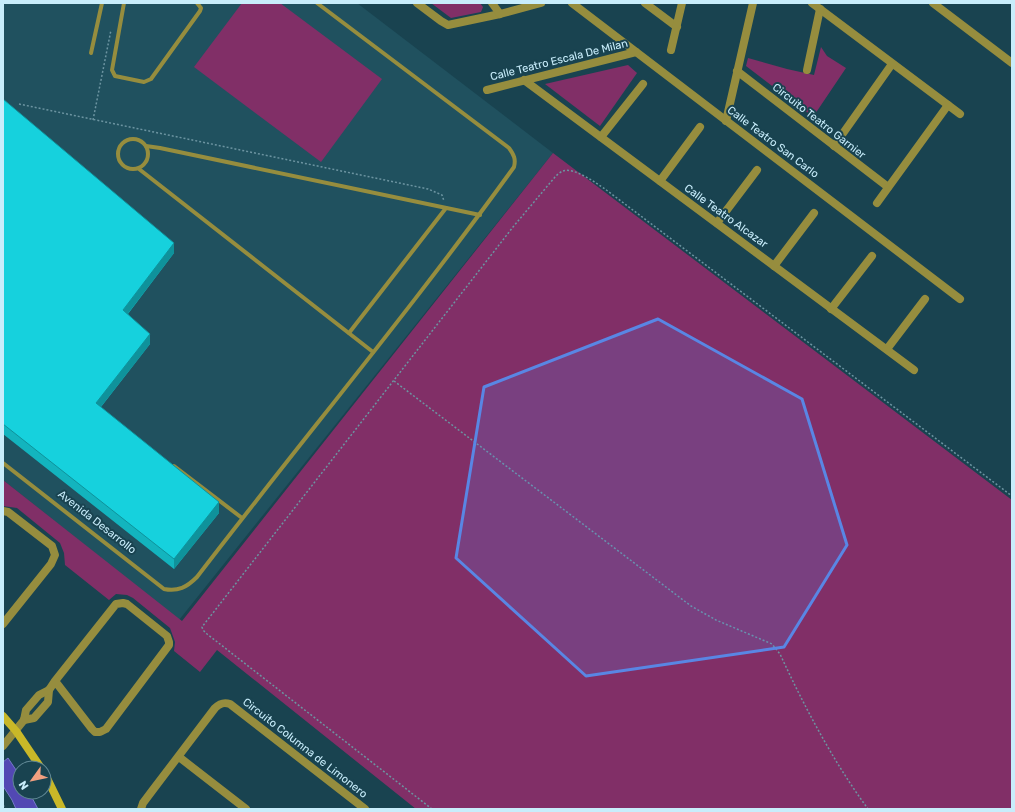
<svg xmlns="http://www.w3.org/2000/svg" width="1015" height="812" font-family="Rubik,sans-serif">
<style>
.built{fill:#20515f}
.green{fill:#812f67}
.water{fill:#5248b3;stroke:#757ac9}
.lines{fill:none;stroke-linecap:round;stroke-linejoin:round}
.path{stroke:#6c94a1;stroke-width:1.5;stroke-dasharray:2 2;stroke-linecap:butt}
.lane{stroke:#968d3e;stroke-width:4}
.street{stroke:#968d3e;stroke-width:8}
.secondary{stroke:#c9b828;stroke-width:8}
.wall{fill:#13b4be}
.shaded-wall{fill:#0f929b}
.building{fill:#16d1dd;stroke:#0f929b}
.marked{fill:#5986e4;fill-opacity:0.2;stroke:#5986e4;stroke-width:3;stroke-linejoin:round}
.labels{text-anchor:middle;dominant-baseline:central;stroke-width:4;stroke-linejoin:round;paint-order:stroke}
.street-label{font-size:11px;fill:#c8edfb;stroke:#194350}
</style>
<rect width="100%" height="100%" fill="#194350"/>
<path class="built" d="M3,3H357L553,153L179,620L3,480Z"/>
<g class="green">
<path d="M242,3H280L382,79L321,162L194,67Z"/>
<path d="M431,3H480L483,7L481,12L451,18Z"/>
<path d="M821,47L827,56L846,68L813,117L746,66L748,58L787,69L814,75Z"/>
<path d="M628,65L637,73L600,126L545,84Z"/>
<path d="M553,153L1012,500V809H416L217,650L200,672L174,651L175,642L170,628L133,598L127,595L116,594L109,600L65,565L64,553L60,543L17,508L3,506V480L182,621Z"/>
</g>
<path class="water" d="M8,758L20,776V792H29L38,809H16L12,800L3,786V762Z"/>
<g class="lines">
<g class="path">
<path d="M19,104L428,189L442,195L444,201"/>
<path d="M93,120L111,30"/>
<path d="M394,381L691,606L716,620L772,644L780,654C805,708 833,761 868,809"/>
<path d="M3,805L6,809"/>
<path d="M432,809L207,634L203,630L202,627L513,227L555,177C557,175 560,172 563,171C574,167 596,183 605,189L1012,496"/>
</g>
<g class="lane">
<path d="M124,3L112,70L115,76L144,82L151,79L200,11L201,8L197,3"/>
<path d="M91,53L102,3"/>
<circle cx="133" cy="154" r="15"/>
<path d="M146,146L160,148L480,215"/>
<path d="M139,169L373,352"/>
<path d="M349,333L446,208"/>
<path d="M3,463L164,589C178,592 187,587 197,577C302,440 413,307 514,167C516,159 514,155 509,148L317,3"/>
<path d="M174,466L242,518"/>
</g>
<g class="street">
<path d="M417,3L441,21L448,25L500,14L541,3"/>
<path d="M492,3L500,14"/>
<path d="M572,3L960,299"/>
<path d="M645,3L677,27"/>
<path d="M812,3L960,114"/>
<path d="M933,3L1012,63"/>
<path d="M671,50L682,3"/>
<path d="M807,70L820,9"/>
<path d="M737,71L888,187"/>
<path d="M524,80L914,370"/>
<path d="M487,90L636,52"/>
<path d="M726,121L753,3"/>
<path d="M601,137L643,84"/>
<path d="M834,146L892,64"/>
<path d="M660,181L700,127"/>
<path d="M877,203L948,105"/>
<path d="M717,223L757,170"/>
<path d="M774,266L814,213"/>
<path d="M831,309L872,256"/>
<path d="M887,349L925,299"/>
<path d="M3,511L8,512L52,546L55,555L51,564L3,624"/>
<path d="M24,720L34,718L48,702L49,690"/>
<path d="M3,746L24,720L26,710L39,695L49,690L55,681L116,604L123,603L127,604L167,636L169,642V645L106,729L100,732H95L92,729L55,681"/>
<path d="M179,757L246,809"/>
<path d="M141,809L143,803L152,791L215,708C220,703 224,702 230,704L365,809"/>
</g>
<g class="secondary">
<path d="M3,716L16,731L41,768"/>
<path d="M44,772L62,809"/>
</g>
</g>
<path class="wall" d="M3,99L174,253L128,314L150,344L101,407L219,513L174,569L3,434Z"/>
<g class="shaded-wall">
<path d="M174,243V253L123,320V310Z"/>
<path d="M150,334V344L96,413V403Z"/>
<path d="M219,502V513L174,569V559Z"/>
</g>
<path class="building" d="M3,99L174,243L123,310L150,334L96,403L219,502L174,559L3,424Z"/>
<path class="marked" d="M658,319L802,399L847,545L784,647L586,676L456,558L484,387Z"/>
<g class="labels">
<g class="street-label">
<text transform="translate(559 60) rotate(-14)">Calle Teatro Escala De Milan</text>
<text transform="translate(819 121) rotate(38)">Circuito Teatro Garnier</text>
<text transform="translate(773 142) rotate(37)">Calle Teatro San Carlo</text>
<text transform="translate(726 216) rotate(36)">Calle Teatro Alcazar</text>
<text transform="translate(97 522) rotate(38)">Avenida Desarrollo</text>
<text transform="translate(305 748) rotate(38)">Circuito Columna de Limonero</text>
</g>
</g>
<rect width="1015" height="812" fill="none" stroke="#c8edfb" stroke-width="8"/>
<g transform="translate(32 780) rotate(237)"><circle r="19" fill="#194350" stroke="#5f8794"/>
<path d="M0-3L7 15L0 10L-7 15Z" fill="#f2a080"/>
<text y="-6" font-size="11" font-weight="bold" text-anchor="middle" fill="#c8edfb">N</text>
</g>
</svg>
